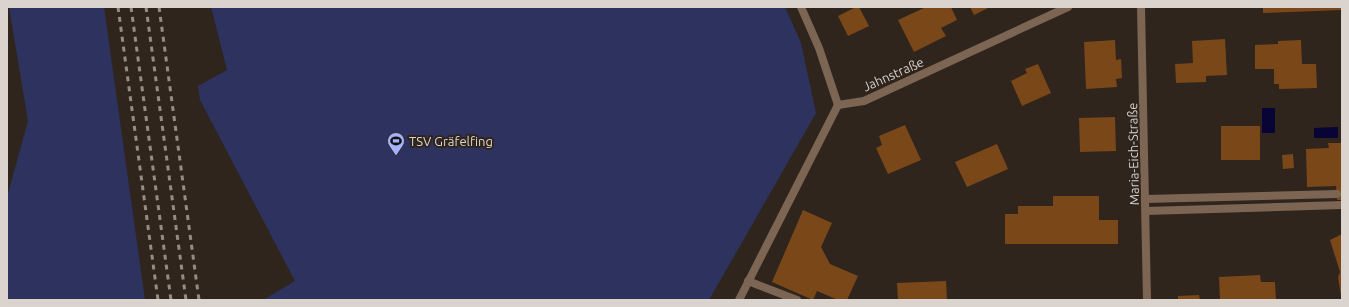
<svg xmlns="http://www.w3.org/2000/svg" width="1349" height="307" font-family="Ubuntu,sans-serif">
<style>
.green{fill:#2d325f}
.water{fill:#080435}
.building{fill:#7a4719}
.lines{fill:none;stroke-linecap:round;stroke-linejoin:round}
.lane{stroke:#7d6553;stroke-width:8}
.street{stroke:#7d6553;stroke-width:8}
.rail{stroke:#948c85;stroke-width:3;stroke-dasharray:5 5;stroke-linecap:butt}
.labels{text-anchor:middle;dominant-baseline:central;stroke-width:4;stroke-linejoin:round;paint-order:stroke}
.street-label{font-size:13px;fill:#dad3ce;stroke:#2f251d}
.poi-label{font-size:13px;fill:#dad3ce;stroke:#2f251d;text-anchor:start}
</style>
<rect width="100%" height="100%" fill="#2f251d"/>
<g class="green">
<path d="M9,7H104L145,300H7V197L28,121Z"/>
<path d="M211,7H785L801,43L816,113L709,300H263L295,281L200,100L198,86L227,70Z"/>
</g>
<g class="water">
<rect x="1262" y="108" width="13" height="25"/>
<path d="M1338,127V138H1314V128Z"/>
</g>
<g class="building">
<path d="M856,7H859L869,26L848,36L838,16Z"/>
<path d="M926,7H951L957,20L941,28L946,36L914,52L898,20Z"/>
<path d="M970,7H990L974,15Z"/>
<path d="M1263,7H1342V10L1263,13Z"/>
<path d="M1225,39L1227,75L1206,76V82L1176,83L1175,64L1193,63L1192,41Z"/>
<path d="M1115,40L1116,60L1121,59L1122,78L1116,79L1117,87L1086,89L1084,42Z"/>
<path d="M1301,40L1302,64H1316L1317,88L1279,89V84H1274V69H1255V45L1278,44V41Z"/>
<path d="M1038,64L1051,93L1022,106L1011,81L1027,73L1025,69Z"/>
<path d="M1115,117L1116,151L1080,152L1079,118Z"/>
<path d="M905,125L921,160L888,174L876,148L882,145L879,136Z"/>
<rect x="1221" y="126" width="39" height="34"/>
<path d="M1328,143H1342V200H1337L1336,186L1307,187L1306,149L1329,148Z"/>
<path d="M997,144L1008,169L967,187L955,162Z"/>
<path d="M1293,154L1294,168L1283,169L1282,155Z"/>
<path d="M1053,196H1099V220H1118V244H1005V214H1018V206H1053Z"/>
<path d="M803,210L832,223L821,247L830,264L858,276L847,300H838L817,291L813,300L772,282Z"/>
<path d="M1342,234V296H1341L1338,277L1340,272L1330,240Z"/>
<path d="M1260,275L1261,282H1275L1276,300H1220L1219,277Z"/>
<path d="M946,281L947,300H898L897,283Z"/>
<path d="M1199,295L1200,300H1178V296Z"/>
</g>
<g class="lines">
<g class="lane">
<path d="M1146,199L1337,194"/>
<path d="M1146,211L1342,205"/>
<path d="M748,281L797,300"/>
</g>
<g class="street">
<path d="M801,7L819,48L838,105"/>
<path d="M1141,7L1147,300"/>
<path d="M838,105L864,101L1068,7"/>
<path d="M739,300L838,105"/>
</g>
<g class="rail">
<path d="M118,7L158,300"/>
<path d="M131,7L171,300"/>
<path d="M146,7L186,300"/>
<path d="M159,7L199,300"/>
</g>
</g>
<defs>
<symbol id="stadium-pin" viewBox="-11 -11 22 30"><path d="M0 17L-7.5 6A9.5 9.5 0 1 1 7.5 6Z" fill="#a4b1fc" stroke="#2f251d"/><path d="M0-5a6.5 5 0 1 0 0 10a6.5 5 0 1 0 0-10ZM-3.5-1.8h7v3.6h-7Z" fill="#111"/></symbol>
</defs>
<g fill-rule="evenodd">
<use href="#stadium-pin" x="386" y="131" width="20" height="27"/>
</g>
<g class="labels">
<g class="street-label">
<text transform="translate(893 74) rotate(-24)">Jahnstraße</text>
<text transform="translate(1133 154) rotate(-91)">Maria-Eich-Straße</text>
</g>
<g class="poi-label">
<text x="409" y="141">TSV Gräfelfing</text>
</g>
</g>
<rect width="1349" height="307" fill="none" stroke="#dad3ce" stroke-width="16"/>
</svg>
